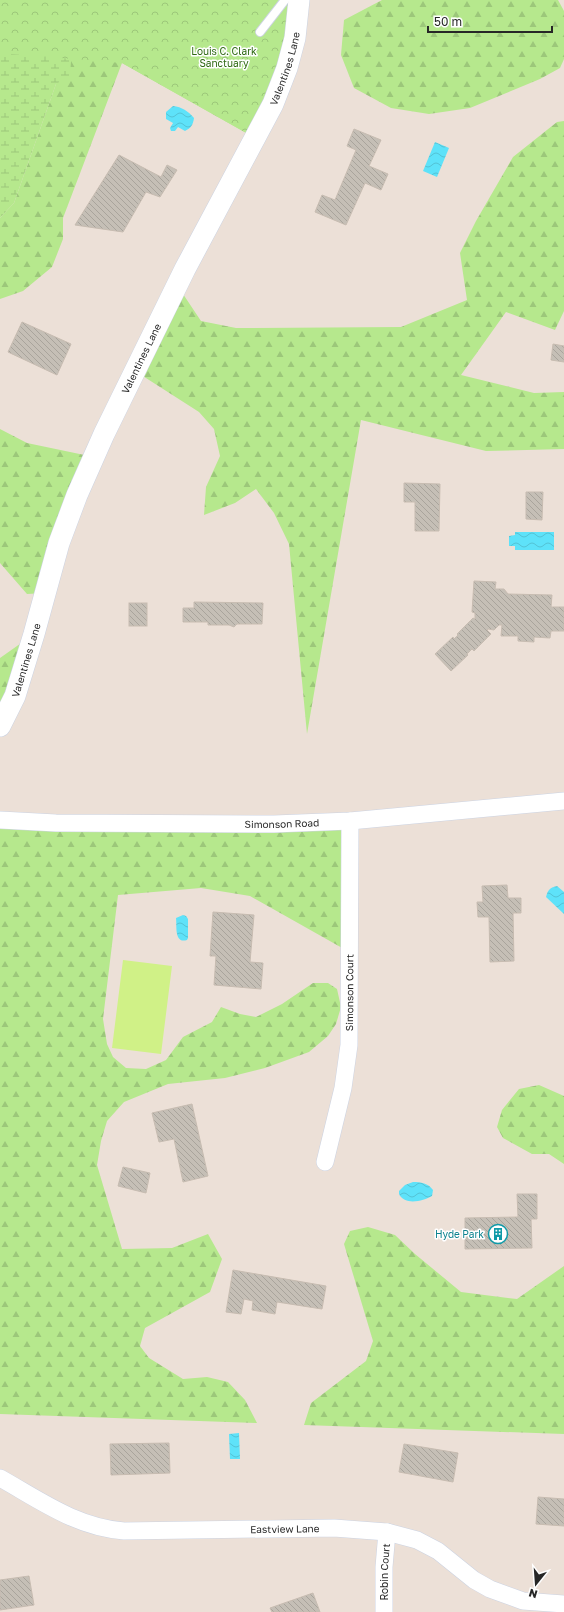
<svg xmlns="http://www.w3.org/2000/svg" width="564" height="1612" font-family="'Golos Text',sans-serif">
<style>
.forest{fill:url(#forest-firs)}
.wetland{fill:url(#wetland-marsh)}
.park{fill:url(#park-crowns)}
.pitch{fill:#d0f187}
.water{fill:url(#water-waves)}
.building{fill:url(#building-back-hatch);stroke:#c7bcb1}
.lines{fill:none;stroke-linecap:round;stroke-linejoin:round}
.service-casing{stroke:#ccd3e2;stroke-width:10}
.minor-casing{stroke:#ccd3e2;stroke-width:18}
.tertiary-casing{stroke:#ccd3e2;stroke-width:22}
.service{stroke:#fff;stroke-width:8}
.minor{stroke:#fff;stroke-width:17}
.tertiary{stroke:#fff;stroke-width:21}
.labels{text-anchor:middle;dominant-baseline:central;stroke-width:3;stroke-linejoin:round;paint-order:stroke}
.park-label{font-size:10px;fill:#2e6912;stroke:#fff}
.street-label{font-size:10px;fill:#272727;stroke:#fff}
.culture-label{font-size:10px;fill:#0d838f;stroke:#fff;text-anchor:end}
</style>
<defs>
<pattern id="forest-firs" width="22" height="20" patternUnits="userSpaceOnUse"><rect width="22" height="20" fill="#b6e88d"/><path d="M5 1l3.5 6h-7zM16 11l3.5 6h-7z" fill="#9cc77a"/></pattern>
<pattern id="wetland-marsh" width="20" height="14" patternUnits="userSpaceOnUse"><rect width="20" height="14" fill="#b6e88d"/><path d="M1 5h8M5 5V1M11 12h8M15 12V8" fill="none" stroke="#9cc77a"/></pattern>
<pattern id="park-crowns" width="20" height="18" patternUnits="userSpaceOnUse"><rect width="20" height="18" fill="#b6e88d"/><path d="M2 6a3 3 0 1 1 6 0M12 15a3 3 0 1 1 6 0" fill="none" stroke="#9cc77a"/></pattern>
<pattern id="water-waves" width="16" height="10" patternUnits="userSpaceOnUse"><rect width="16" height="10" fill="#5ee2f9"/><path d="M0 5q4-4 8 0t8 0" fill="none" stroke="#52c2d5"/></pattern>
<pattern id="building-back-hatch" width="6" height="6" patternUnits="userSpaceOnUse"><rect width="6" height="6" fill="#c5bfb6"/><path d="M-1 5l2 2M0 0l6 6M5-1l2 2" fill="none" stroke="#a9a49c"/></pattern>
</defs>
<rect width="100%" height="100%" fill="#ece0d7"/>
<g class="forest">
<path d="M382,0H558L564,11V59L560,68L540,79L470,108L429,114L391,108L354,88L341,55L344,20Z"/>
<path d="M74,18L255,138L122,63L63,218V239L52,267L23,291L0,299V218L14,203L56,84Z"/>
<path d="M564,121V311L555,330L506,312L461,375L534,393L564,392V449L486,451L361,420L307,734L289,544L274,513L256,489L235,503L204,515L206,487L220,456L214,429L199,412L135,371L177,285L201,321L236,328L401,327L467,300L460,253L476,221L513,157L557,122Z"/>
<path d="M0,429L27,443L94,457L45,593L27,594L0,563Z"/>
<path d="M34,634L0,726V658Z"/>
<path d="M0,820L350,821L344,949L250,896L201,888L118,895L103,1019L107,1044L113,1057L126,1068L146,1069L166,1060L183,1037L212,1022L221,1007L240,1014L256,1017L282,1004L313,983H328L337,989L341,1007L336,1024L328,1036L309,1052L265,1068L225,1078L168,1084L124,1102L107,1121L101,1141L97,1165L122,1249L172,1248L208,1234L222,1259L210,1292L145,1328L140,1346L149,1358L183,1379L207,1377L228,1382L245,1400L257,1423L0,1414Z"/>
<path d="M539,1085L564,1096V1164L549,1154H532L503,1138L497,1127L502,1110L519,1089Z"/>
<path d="M368,1227L395,1235L415,1254L461,1292L517,1299L564,1266V1434L304,1425L311,1403L366,1361L373,1341L344,1244L350,1231Z"/>
</g>
<path class="wetland" d="M0,0L74,18L70,76L56,84L14,203L0,218Z"/>
<path class="park" d="M0,0H294L278,74L250,135L122,63L0,53Z"/>
<path class="pitch" d="M123,960L172,966L161,1054L112,1048Z"/>
<g class="water">
<path d="M173,106C182,107 188,111 194,118C193,125 191,128 185,131L178,127L175,131H171L170,128L173,123L166,119V112Z"/>
<path d="M435,142L449,148L437,177L423,171Z"/>
<path d="M515,532H554V550H515V546H509V536L515,535Z"/>
<path d="M557,886L564,892V914L546,897C548,890 549,888 557,886Z"/>
<path d="M183,915L186,916L188,919V938L187,940C174,944 177,926 176,918Z"/>
<path d="M413,1182C421,1182 428,1183 433,1190L432,1196C423,1201 405,1206 399,1194V1191L405,1185Z"/>
<path d="M239,1433L240,1459H230L229,1434Z"/>
</g>
<g class="building">
<path d="M354,129L381,140L369,166L388,174L381,190L365,183L346,225L315,212L322,195L335,200L356,150L347,146Z"/>
<path d="M119,155L161,177L167,165L177,170L160,197L146,192L123,232L75,225Z"/>
<path d="M22,322L71,344L57,375L8,352Z"/>
<path d="M553,344L564,346V362L551,360Z"/>
<path d="M404,483L440,484L439,531H415V502H404Z"/>
<path d="M526,492H543L542,520L526,519Z"/>
<path d="M474,581L496,582L495,589H504L508,594L552,595L551,607H564V631H551L550,638L534,637V642L518,641V636H501L502,625H499L494,630L488,629L487,630L491,634L474,651L472,649L467,654L468,655L451,671L435,654L453,637L454,639L458,635L457,634L473,618L475,619V613L472,612Z"/>
<path d="M194,602L263,603L262,624H237L234,627L229,625H208V622H183V608H194Z"/>
<rect x="129" y="603" width="18" height="23"/>
<path d="M507,885L508,898H521V913H513L514,961L490,962L489,917H478L477,902H483L482,886Z"/>
<path d="M213,912L254,915L250,962L263,963L261,989L214,985L216,956H210Z"/>
<path d="M192,1104L208,1176L183,1182L174,1139L159,1142L152,1113Z"/>
<path d="M123,1167L150,1173L146,1193L118,1186Z"/>
<path d="M517,1194H537V1219H531L532,1248L465,1249V1218L518,1217Z"/>
<path d="M233,1270L326,1286L322,1309L277,1302L275,1314L252,1310L253,1301L244,1299L241,1314L226,1312Z"/>
<path d="M169,1443L170,1473L111,1475L110,1444Z"/>
<path d="M404,1444L458,1453L453,1482L399,1472Z"/>
<path d="M538,1497L564,1499V1526L536,1524Z"/>
<path d="M29,1576L34,1605L0,1610V1580Z"/>
<path d="M313,1593L320,1612H272L270,1608Z"/>
</g>
<g class="lines">
<defs>
<path id="service" d="M260,32L285,0"/>
<g id="minor">
<path id="s1" d="M0,820L56,823L274,824L350,821L564,801"/>
<path id="s2" d="M325,1162L343,1088L349,1045L350,821"/>
<path id="s3" d="M0,1478C41,1501 76,1527 124,1531L334,1528L387,1532L417,1540L438,1551L474,1580L490,1589L523,1601L564,1604"/>
<path id="s4" d="M384,1612V1567L387,1532"/>
</g>
<g id="tertiary">
<path id="s5" d="M0,726L15,696L34,634L59,543L77,495L104,434L185,269L273,104L287,68L295,38L299,0"/>
</g>
</defs>
<use href="#service" class="service-casing"/>
<use href="#minor" class="minor-casing"/>
<use href="#tertiary" class="tertiary-casing"/>
<use href="#service" class="service"/>
<use href="#minor" class="minor"/>
<use href="#tertiary" class="tertiary"/>
</g>
<defs>
<symbol id="building-ring" viewBox="-11 -11 22 22"><circle r="9.5" fill="#fff" stroke="#0f9aa8" stroke-width="1.5"/><path d="M-4-6H4V6H1V3H-1V6H-4ZM-2.5-4.3h1.7v1.8h-1.7ZM.8-4.3h1.7v1.8H.8ZM-2.5-1h1.7V.8h-1.7ZM.8-1h1.7V.8H.8Z" fill="#0f9aa8"/></symbol>
</defs>
<g fill-rule="evenodd">
<use href="#building-ring" x="487" y="1223" width="22" height="22"/>
</g>
<g class="labels">
<g class="park-label">
<text x="224" y="51">Louis C. Clark<tspan x="224" dy="12">Sanctuary</tspan></text>
</g>
<g class="street-label">
<text stroke="none"><textPath href="#s5" startOffset="719">Valentines Lane</textPath></text>
<text stroke="none"><textPath href="#s5" startOffset="395">Valentines Lane</textPath></text>
<text stroke="none"><textPath href="#s5" startOffset="71">Valentines Lane</textPath></text>
<text stroke="none"><textPath href="#s1" startOffset="282">Simonson Road</textPath></text>
<text stroke="none"><textPath href="#s2" startOffset="172">Simonson Court</textPath></text>
<text stroke="none"><textPath href="#s3" startOffset="297">Eastview Lane</textPath></text>
<text stroke="none"><textPath href="#s4" startOffset="40">Robin Court</textPath></text>
</g>
<g class="culture-label">
<text x="484" y="1234">Hyde Park</text>
</g>
</g>
<g transform="translate(536 1584) rotate(197)" stroke="#ffffff" stroke-width="3" paint-order="stroke">
<path d="M0-3L7 15L0 10L-7 15Z" fill="#272727"/>
<text y="-6" font-size="11" font-weight="bold" text-anchor="middle" fill="#272727">N</text>
</g>
<path d="M428 26v6h124v-6" fill="none" stroke="#272727" stroke-width="2"/>
<text x="434" y="26" font-size="12" fill="#272727" stroke="#ffffff" stroke-width="3" paint-order="stroke">50 m</text>
</svg>
